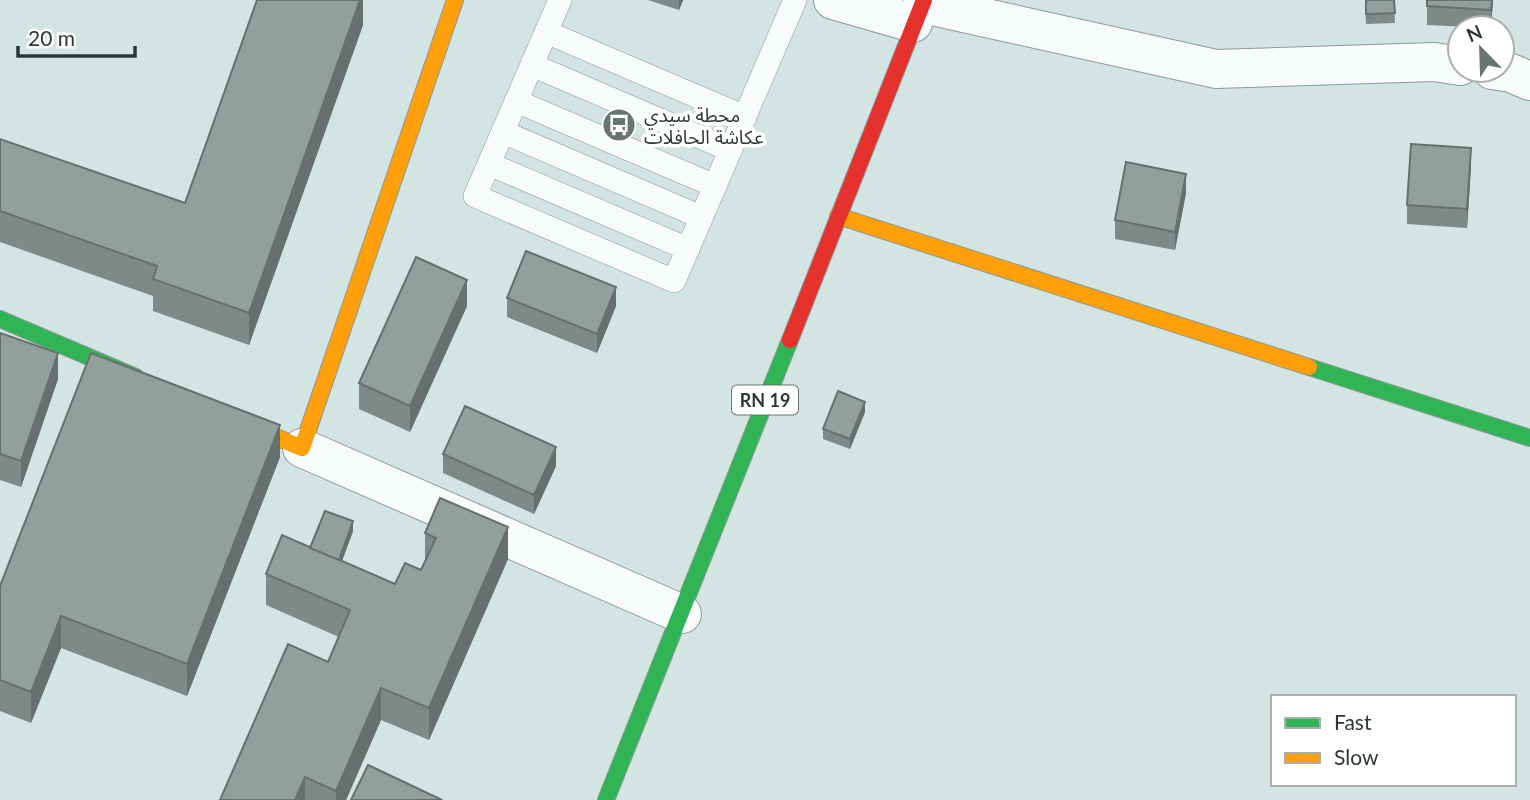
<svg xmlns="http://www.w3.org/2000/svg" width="1530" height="800" font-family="Lato,'Noto Sans Arabic',sans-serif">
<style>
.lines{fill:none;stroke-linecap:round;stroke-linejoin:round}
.lane-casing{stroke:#8c9a98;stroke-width:24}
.street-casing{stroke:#8c9a98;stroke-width:40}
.fast-casing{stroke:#8c9a98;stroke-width:18}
.slow-casing{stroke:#8c9a98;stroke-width:18}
.jam-casing{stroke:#8c9a98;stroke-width:18}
.lane{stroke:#f8fbfb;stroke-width:23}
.street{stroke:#f8fbfb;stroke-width:38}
.fast{stroke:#30b455;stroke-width:16}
.slow{stroke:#ff9f0a;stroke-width:16}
.jam{stroke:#e5322d;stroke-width:16}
.wall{fill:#7e8a87}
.shaded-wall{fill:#66706e}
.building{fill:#92a09d;stroke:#66706e;stroke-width:2}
.labels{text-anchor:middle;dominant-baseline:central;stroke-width:7;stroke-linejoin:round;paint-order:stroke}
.shield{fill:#fff;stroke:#6b7472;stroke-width:2}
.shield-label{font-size:18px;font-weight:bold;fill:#2b3835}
.poi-label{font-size:19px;fill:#2b3835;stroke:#fff;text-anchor:start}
</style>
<rect width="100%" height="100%" fill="#d3e5e2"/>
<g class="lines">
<defs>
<g id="lane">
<path d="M560,0L475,196L674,281L795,0"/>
<path d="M546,32L745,117"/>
<path d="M532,65L730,150"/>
<path d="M516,101L715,186"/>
<path d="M503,132L701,217"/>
<path d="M489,164L688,249"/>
</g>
<g id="street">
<path d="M833,0L913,23"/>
<path d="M923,4L1216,69L1434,62L1460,66"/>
<path d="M1492,70L1511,73L1530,81"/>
<path d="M302,448L682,614"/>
</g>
<g id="fast">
<path d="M0,319L136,377"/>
<path d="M1309,367L1530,438"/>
<path d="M606,800L790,340"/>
</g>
<g id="slow">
<path d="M838,216L1309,367"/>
<path d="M233,419L302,448L455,0"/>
</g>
<path id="jam" d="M790,340L924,0"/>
</defs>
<use href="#lane" class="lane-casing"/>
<use href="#street" class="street-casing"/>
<use href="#fast" class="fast-casing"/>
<use href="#slow" class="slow-casing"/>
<use href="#jam" class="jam-casing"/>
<use href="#lane" class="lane"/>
<use href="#street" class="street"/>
<use href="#fast" class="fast"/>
<use href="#slow" class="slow"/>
<use href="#jam" class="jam"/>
</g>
<g class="wall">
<path d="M363,0V25L249,345L153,311V296L0,242V139L185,203Z"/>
<path d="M648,0H683L679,10Z"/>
<path d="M1365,0H1394L1395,23L1366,24Z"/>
<path d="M1427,0H1493L1491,28L1427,25Z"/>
<path d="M1471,167L1467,228L1407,224V205Z"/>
<path d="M1186,193L1175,250L1115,239V220Z"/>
<path d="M507,298L616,306L597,353L507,317Z"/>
<path d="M467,306L410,432L359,409V383Z"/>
<path d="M0,333L58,379L21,487L0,480Z"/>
<path d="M865,412L850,449L823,439V429Z"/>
<path d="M443,454L556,466L534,514L443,473Z"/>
<path d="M280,457L187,696L61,648L31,723L0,711V586Z"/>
<path d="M353,531L342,561L395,584L421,570L425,561V533L508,559L429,740L381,720L346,800H220L328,662L339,637L266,605V574L310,548Z"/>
</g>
<g class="shaded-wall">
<path d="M360,0H363V25L249,345V313Z"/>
<path d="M679,0H683L679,10Z"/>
<path d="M1492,0H1493L1491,28V10Z"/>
<path d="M1471,148V167L1467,228V209Z"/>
<path d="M1186,174V193L1175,250V232Z"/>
<path d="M467,280V306L410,432V406Z"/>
<path d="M616,287V306L597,353V334Z"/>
<path d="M58,353V379L21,487V461Z"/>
<path d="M865,402V412L850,449V439Z"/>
<path d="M280,425V457L187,696V664Z"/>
<path d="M556,447V466L534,514V495Z"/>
<path d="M353,521V531L336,577V567Z"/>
<path d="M508,527V559L429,740V708Z"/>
<path d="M61,616V648L31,723V692Z"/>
<path d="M381,688V720L346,800H336V791Z"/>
<path d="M305,777V800H295Z"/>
</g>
<g class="building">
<path d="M257,0H360L249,313L153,279L157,266L0,211V139L185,203Z"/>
<path d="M1366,0H1394L1395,13L1366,14Z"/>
<path d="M1427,0H1492L1491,10L1427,6Z"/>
<path d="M1411,144L1471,148L1467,209L1407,205Z"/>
<path d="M1126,162L1186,174L1175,232L1115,220Z"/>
<path d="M526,251L616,287L597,334L507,298Z"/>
<path d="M416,257L467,280L410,406L359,383Z"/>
<path d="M0,333L58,353L21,461L0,454Z"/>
<path d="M91,353L280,425L187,664L61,616L31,692L0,680V586Z"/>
<path d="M838,391L865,402L850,439L823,429Z"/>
<path d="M465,406L556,447L534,495L443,454Z"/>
<path d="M440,498L508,527L429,708L381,688L336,791L305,777L295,800H220L288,644L328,662L350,610L266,574L282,535L395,584L405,563L421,570L436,538L425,533Z"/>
<path d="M325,511L353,521L339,560L310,548Z"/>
<path d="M368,765L442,800H351Z"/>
</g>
<defs>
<symbol id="bus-disc" viewBox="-11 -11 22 22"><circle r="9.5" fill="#667572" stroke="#fff"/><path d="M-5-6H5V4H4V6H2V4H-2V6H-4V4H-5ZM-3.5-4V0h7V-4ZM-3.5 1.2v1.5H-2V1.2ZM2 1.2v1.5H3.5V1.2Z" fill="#fff"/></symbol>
</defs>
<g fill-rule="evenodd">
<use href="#bus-disc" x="600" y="106" width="38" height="38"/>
</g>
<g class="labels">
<rect class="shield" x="732" y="385.5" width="66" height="29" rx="5"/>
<g class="shield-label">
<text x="765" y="400">RN 19</text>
</g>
<g class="poi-label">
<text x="644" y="114">محطة سيدي<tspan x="644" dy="22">عكاشة الحافلات</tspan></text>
</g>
</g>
<rect x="1271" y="695" width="245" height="91" fill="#ffffff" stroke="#aaafae" stroke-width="2"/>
<rect x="1285" y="718" width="35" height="10" fill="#30b455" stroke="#aaafae" stroke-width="2"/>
<text x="1334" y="730" font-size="21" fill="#2b3835">Fast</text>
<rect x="1285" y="753" width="35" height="10" fill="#ff9f0a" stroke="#aaafae" stroke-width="2"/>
<text x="1334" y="765" font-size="21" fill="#2b3835">Slow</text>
<g transform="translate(1481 49) rotate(337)"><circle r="33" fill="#ffffff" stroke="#aaafae" stroke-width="2"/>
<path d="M0-5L12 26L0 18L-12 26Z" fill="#667572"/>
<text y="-10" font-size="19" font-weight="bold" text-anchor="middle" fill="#2b3835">N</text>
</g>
<path d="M18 46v10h117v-10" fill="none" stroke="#2b3835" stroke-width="3.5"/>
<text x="28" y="46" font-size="21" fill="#2b3835" stroke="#ffffff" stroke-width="5" paint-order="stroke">20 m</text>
</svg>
